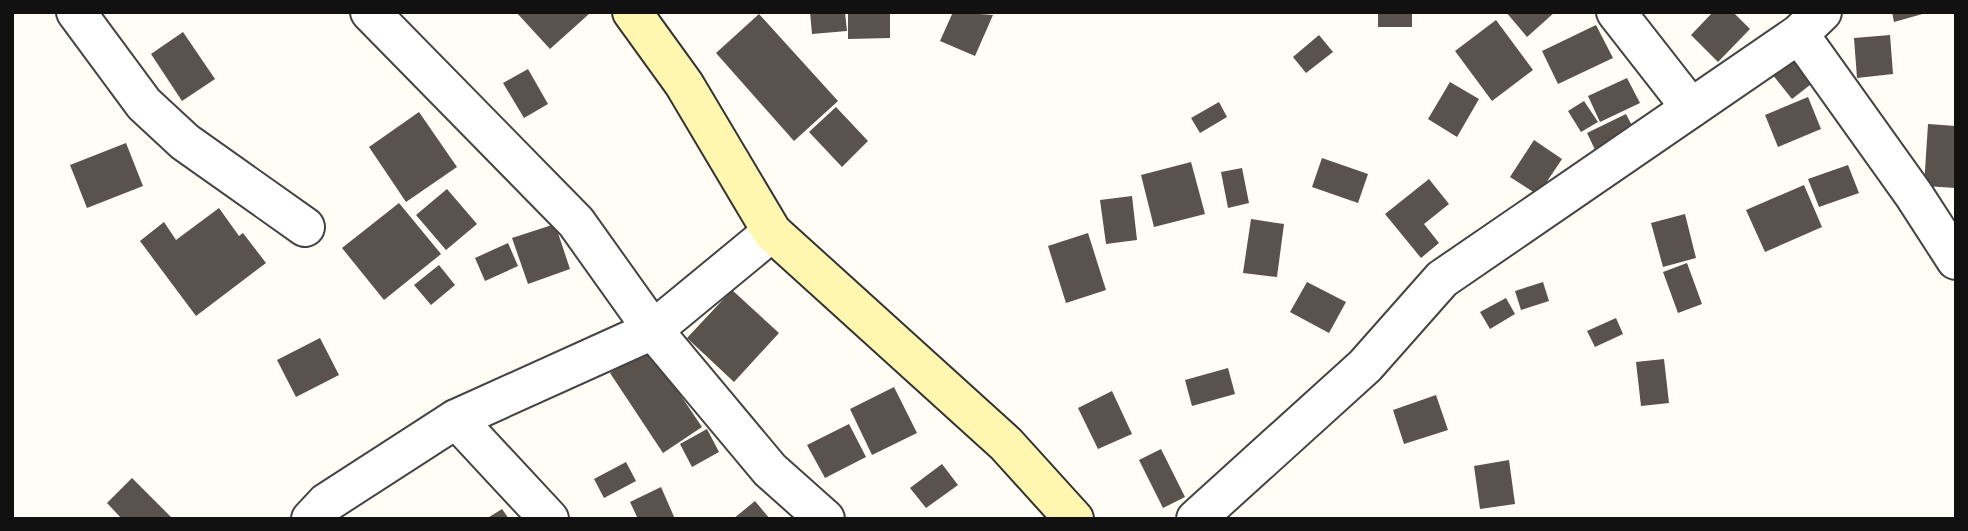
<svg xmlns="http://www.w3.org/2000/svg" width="1968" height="531" font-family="'Zilla Slab',serif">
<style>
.building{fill:#5a524d}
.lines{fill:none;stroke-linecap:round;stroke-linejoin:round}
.street-casing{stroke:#444;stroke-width:42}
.secondary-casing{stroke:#333;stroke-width:42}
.street{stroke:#fff;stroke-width:38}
.secondary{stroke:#fff6b0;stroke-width:38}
</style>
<rect width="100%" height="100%" fill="#fffdf5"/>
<g class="building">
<path d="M516,12H587L589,14L550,49Z"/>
<path d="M810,12H845L847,31L812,34Z"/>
<path d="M848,12H890V38L848,39Z"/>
<path d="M953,12L993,15L975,56L940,41Z"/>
<rect x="1378" y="12" width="34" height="15"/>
<path d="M1506,12H1555L1527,37Z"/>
<path d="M1713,12H1733L1750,29L1718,62L1691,35Z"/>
<path d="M1892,12H1926V13L1894,22Z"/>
<path d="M759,14L838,101L794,141L716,53Z"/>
<path d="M1496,20L1533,70L1492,101L1455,51Z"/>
<path d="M1596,25L1613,58L1558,84L1542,51Z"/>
<path d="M183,32L215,79L182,101L151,54Z"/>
<path d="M1319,35L1333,52L1306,73L1293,57Z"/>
<path d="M1890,35L1893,74L1857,78L1854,38Z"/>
<path d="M1799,53L1819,78L1792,99L1772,74Z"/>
<path d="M528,69L548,104L524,118L503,83Z"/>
<path d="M1627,78L1640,103L1600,122L1588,96Z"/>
<path d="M1450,82L1479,99L1457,137L1428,119Z"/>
<path d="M1808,97L1821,129L1778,147L1765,115Z"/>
<path d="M1584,101L1598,122L1581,132L1568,111Z"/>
<path d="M1219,102L1227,117L1200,133L1191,118Z"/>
<path d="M836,107L868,141L842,167L809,132Z"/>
<path d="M419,112L457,167L406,202L369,147Z"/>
<path d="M1626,114L1639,139L1599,158L1587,133Z"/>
<path d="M1928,124L1956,126V188L1924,186Z"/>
<path d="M1534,140L1562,159L1538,195L1510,177Z"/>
<path d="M126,143L143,186L87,208L70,165Z"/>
<path d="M1322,158L1368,174L1358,203L1312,187Z"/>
<path d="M1191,162L1205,214L1154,227L1141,175Z"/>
<path d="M1848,165L1859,193L1819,207L1808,179Z"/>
<path d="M1242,168L1249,203L1228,208L1221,172Z"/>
<path d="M1429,179L1449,204L1424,224L1439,243L1421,258L1385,214Z"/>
<path d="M1804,185L1822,227L1765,252L1746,210Z"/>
<path d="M447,189L477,224L446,250L416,215Z"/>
<path d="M1132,196L1137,240L1106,244L1100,200Z"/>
<path d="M399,203L441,254L384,300L342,248Z"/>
<path d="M219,208L239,236L243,233L266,263L196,316L140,241L164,222L176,240Z"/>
<path d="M1685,214L1696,258L1663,267L1651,223Z"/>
<path d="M1251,219L1284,224L1277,277L1243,273Z"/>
<path d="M555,224L570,269L528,284L512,238Z"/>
<path d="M1088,233L1106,290L1066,303L1048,246Z"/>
<path d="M508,243L518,266L485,281L475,258Z"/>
<path d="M1687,263L1702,304L1678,313L1663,272Z"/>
<path d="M439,265L455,285L431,305L414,285Z"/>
<path d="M1307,282L1346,302L1329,333L1290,312Z"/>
<path d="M1543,282L1549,301L1521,310L1515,291Z"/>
<path d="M732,290L779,333L734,382L687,338Z"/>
<path d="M1506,298L1515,314L1490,329L1480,312Z"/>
<path d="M1616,318L1623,334L1595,347L1587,331Z"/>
<path d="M320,338L339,375L296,397L277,360Z"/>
<path d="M648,347L702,427L663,453L610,373Z"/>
<path d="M1664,359L1669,403L1641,406L1636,362Z"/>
<path d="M1228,368L1235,394L1192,406L1185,380Z"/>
<path d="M894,387L917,433L872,455L850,409Z"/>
<path d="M1112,391L1132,434L1098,449L1078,408Z"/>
<path d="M1436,395L1448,430L1404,444L1393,410Z"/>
<path d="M849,424L866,457L825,478L807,445Z"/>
<path d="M707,429L719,452L692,467L680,444Z"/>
<path d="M1161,449L1185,497L1163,508L1139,460Z"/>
<path d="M1509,460L1515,504L1480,509L1474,466Z"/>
<path d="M626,462L636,481L604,498L594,479Z"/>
<path d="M942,464L958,485L926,508L910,488Z"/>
<path d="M132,478L173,519H122L107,503Z"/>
<path d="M661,487L675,519H638L630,502Z"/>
<path d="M755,501L770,519H733Z"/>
<path d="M502,509L509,519H486Z"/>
</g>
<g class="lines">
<defs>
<g id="street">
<path d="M76,12L144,104L185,142L305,227"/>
<path d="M370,12L576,222L653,330L770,470L825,519"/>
<path d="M1616,12L1691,108"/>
<path d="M1799,34L1914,195L1956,260"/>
<path d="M456,419L549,519"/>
<path d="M311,519L326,503L456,419L653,330L772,232"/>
<path d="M1196,519L1365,366L1442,279L1799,34L1822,12"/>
</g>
<path id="secondary" d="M632,12L684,84L772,232L1006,444L1074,519"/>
</defs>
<use href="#street" class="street-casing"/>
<use href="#secondary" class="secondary-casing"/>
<use href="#street" class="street"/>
<use href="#secondary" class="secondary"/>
</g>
<rect width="1968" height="531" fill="none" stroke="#111111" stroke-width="28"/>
</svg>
